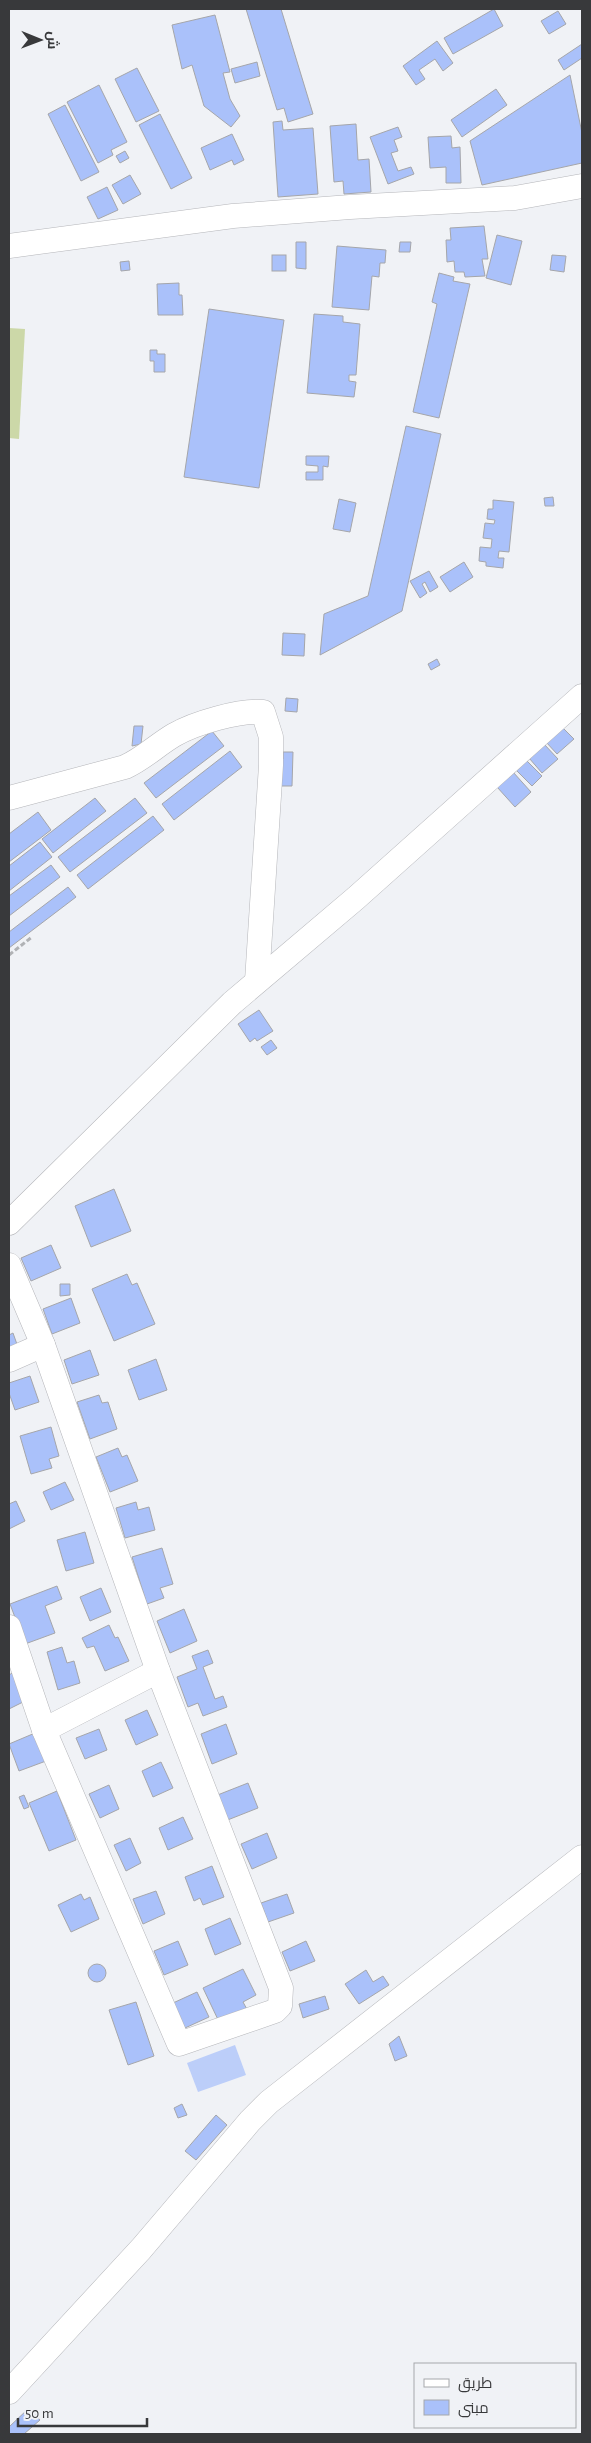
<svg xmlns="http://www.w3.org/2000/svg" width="591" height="2443" font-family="'Alegreya Sans',Cairo,sans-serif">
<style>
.green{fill:#ccd8a8}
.water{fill:#bccef9}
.building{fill:#aac1fa;stroke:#a5a6aa}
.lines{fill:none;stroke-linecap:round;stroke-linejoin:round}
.minor-casing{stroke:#b5b6ba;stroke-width:25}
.path{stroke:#b0b2b5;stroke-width:3;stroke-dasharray:5 2.5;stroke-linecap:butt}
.minor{stroke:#fff;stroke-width:24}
</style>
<rect width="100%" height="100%" fill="#f0f2f6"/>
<path class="green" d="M9,328L25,329L19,439L9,438Z"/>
<path class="water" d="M235,2045L246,2075L198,2092L187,2063Z"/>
<g class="building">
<path d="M246,9H281L313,114L288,122L284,108L277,110Z"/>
<path d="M494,9L503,26L453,54L444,38Z"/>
<path d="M558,11L566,24L549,34L541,21Z"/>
<path d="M215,15L230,72L223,73L230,99L240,116L231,127L204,106L192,65L182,69L172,25Z"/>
<path d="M437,41L453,63L443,71L435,59L419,70L425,79L416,85L403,66Z"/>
<path d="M582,44V58L564,70L558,60Z"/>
<path d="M257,62L260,76L235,83L231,69Z"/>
<path d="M137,68L159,111L136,122L115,79Z"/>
<path d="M570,75L582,133V163L482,185L470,141Z"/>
<path d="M99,85L127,142L111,150L113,155L98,163L67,102Z"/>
<path d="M496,89L507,105L462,137L451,120Z"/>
<path d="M65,105L99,172L81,181L48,114Z"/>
<path d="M160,114L192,178L171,189L139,125Z"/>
<path d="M282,121L283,130L313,128L318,194L278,197L273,122Z"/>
<path d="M356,124L358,160L369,159L371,192L344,194L343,181L334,182L330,126Z"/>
<path d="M398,127L402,137L394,140L398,151L391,153L398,171L411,167L414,174L388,184L370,137Z"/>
<path d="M232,134L244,160L234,165L232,160L210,170L201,148Z"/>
<path d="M451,136L452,148L460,147L461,183H446V167L430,168L428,137Z"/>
<path d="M125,151L129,158L120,163L116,156Z"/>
<path d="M130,175L141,194L123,204L112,185Z"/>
<path d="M107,187L118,210L98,219L87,197Z"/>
<path d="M484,226L488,259H482L485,276L465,277L464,272H455L454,261L447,262L446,240H451L450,228Z"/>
<path d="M497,235L522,241L511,285L486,278Z"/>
<path d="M296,242H306V269L296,268Z"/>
<path d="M400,242H411L410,252H399Z"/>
<path d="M337,246L386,250L385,263H380L379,277L372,276L369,310L332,307Z"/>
<rect x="272" y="255" width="14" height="16"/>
<path d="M552,255L566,256L564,272L550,270Z"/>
<path d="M129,261L130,270L121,271L120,262Z"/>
<path d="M439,273L454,277L453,281L470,284L439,418L413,412L437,304L432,302Z"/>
<path d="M179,283V295H182L183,315H158L157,284Z"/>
<path d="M209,309L284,320L259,488L184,477Z"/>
<path d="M314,314L343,316V322L360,324L356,375H349V381L356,382L354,397L307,393Z"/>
<path d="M150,350H157V354H165V372H154V361H150Z"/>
<path d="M406,426L441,434L402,611L320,655L324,614L368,596Z"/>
<path d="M306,456H329L328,467L323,466V480H306V472H318V466L306,465Z"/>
<path d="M553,497L554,506H545L544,498Z"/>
<path d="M339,499L356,503L350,532L333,529Z"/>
<path d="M493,500L514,502L509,552L499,551L498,558H504L503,568L486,566V562L479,561L480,547L491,548L492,539L483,538L485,523L494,524L495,520L487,519L488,509H493Z"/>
<path d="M464,562L473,577L450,592L440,577Z"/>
<path d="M429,571L438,587L430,592L425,582L422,584L427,593L420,598L410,581Z"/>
<path d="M283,633L305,634L304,656L282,655Z"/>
<path d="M437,659L440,665L431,670L428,664Z"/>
<path d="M286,698L298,699L297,712L285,711Z"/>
<path d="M134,726H143L141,744L132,746Z"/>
<path d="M562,727L574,739L557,754L546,742Z"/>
<path d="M212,731L224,746L156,798L144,783Z"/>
<path d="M544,744L558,759L542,773L529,758Z"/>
<path d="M230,751L242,767L174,820L162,804Z"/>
<path d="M283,752H293L292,786H281L278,759H283Z"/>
<path d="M526,760L542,776L532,786L516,770Z"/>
<path d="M513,772L531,792L515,807L497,787Z"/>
<path d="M95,798L106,811L53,853L42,839Z"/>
<path d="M135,798L147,813L70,872L58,857Z"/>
<path d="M38,812L51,830L9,862V834Z"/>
<path d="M153,816L164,830L88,889L77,875Z"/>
<path d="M40,842L52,857L9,891V866Z"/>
<path d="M51,865L60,877L9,916V896Z"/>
<path d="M68,887L76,897L9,948V932Z"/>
<path d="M259,1010L273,1031L257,1041L255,1038L250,1042L238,1024Z"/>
<path d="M271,1040L277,1048L267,1055L261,1047Z"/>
<path d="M114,1189L131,1231L91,1247L75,1206Z"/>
<path d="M51,1245L61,1268L31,1281L21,1258Z"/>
<path d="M127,1274L132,1285L137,1283L155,1324L114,1341L92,1289Z"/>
<path d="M60,1284H70V1295L60,1296Z"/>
<path d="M71,1298L80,1323L52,1334L43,1309Z"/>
<path d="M13,1333L19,1350L9,1355V1335Z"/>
<path d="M90,1350L99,1375L72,1384L64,1360Z"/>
<path d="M156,1359L167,1390L139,1400L128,1370Z"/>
<path d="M30,1376L39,1402L15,1410L9,1393V1383Z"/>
<path d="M99,1395L102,1403L108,1402L117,1429L90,1439L77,1402Z"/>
<path d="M51,1427L59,1456L49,1459L52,1468L31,1474L20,1436Z"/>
<path d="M118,1448L122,1457L127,1455L138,1481L110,1492L96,1457Z"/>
<path d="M65,1482L74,1500L51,1510L43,1492Z"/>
<path d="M16,1501L25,1521L9,1529V1504Z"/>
<path d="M136,1502L138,1510L149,1507L155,1530L125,1538L116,1508Z"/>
<path d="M85,1532L94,1563L66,1571L57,1540Z"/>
<path d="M162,1548L173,1584L160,1588L164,1598L147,1604L132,1557Z"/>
<path d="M57,1586L62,1599L45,1606L55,1633L25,1644L10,1604Z"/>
<path d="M101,1588L111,1612L90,1621L80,1597Z"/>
<path d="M184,1609L197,1641L170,1653L157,1621Z"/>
<path d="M109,1625L115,1638L118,1637L129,1661L105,1671L94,1646L87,1648L82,1638Z"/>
<path d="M62,1647L67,1663L74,1661L80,1683L58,1690L47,1652Z"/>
<path d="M208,1650L213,1663L203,1667L215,1699L223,1696L227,1707L203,1716L198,1703L188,1707L177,1677L197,1669L192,1656Z"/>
<path d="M14,1672L23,1702L9,1709V1675Z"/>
<path d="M147,1710L158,1735L136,1745L125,1720Z"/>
<path d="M226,1724L237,1754L212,1764L201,1734Z"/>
<path d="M99,1729L107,1750L85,1759L76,1738Z"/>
<path d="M35,1733L46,1761L19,1771L9,1744Z"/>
<path d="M161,1762L173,1788L153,1797L142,1771Z"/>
<path d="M248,1783L258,1808L225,1821L215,1796Z"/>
<path d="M109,1785L119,1809L100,1818L89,1794Z"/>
<path d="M57,1791L76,1840L49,1851L29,1803Z"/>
<path d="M24,1795L29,1807L24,1809L19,1797Z"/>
<path d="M183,1817L193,1839L168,1850L159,1828Z"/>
<path d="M267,1833L277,1858L252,1869L241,1844Z"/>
<path d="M130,1838L141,1863L126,1871L114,1845Z"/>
<path d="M212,1866L224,1897L203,1905L200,1898L194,1901L185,1877Z"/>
<path d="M156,1891L165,1914L143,1924L133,1899Z"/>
<path d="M81,1894L84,1900L90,1897L99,1919L71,1932L58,1905Z"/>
<path d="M287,1894L294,1913L268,1922L261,1903Z"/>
<path d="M230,1918L241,1944L215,1955L205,1929Z"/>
<path d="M178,1941L188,1965L164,1975L154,1951Z"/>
<path d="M306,1941L315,1961L290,1971L282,1952Z"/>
<circle cx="97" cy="1973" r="9"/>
<path d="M243,1969L256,1995L243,2002L249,2013L221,2026L203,1988Z"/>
<path d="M366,1970L373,1982L383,1976L389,1985L359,2004L345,1984Z"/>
<path d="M197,1992L209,2017L185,2028L173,2003Z"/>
<path d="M325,1996L329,2009L303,2018L299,2004Z"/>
<path d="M136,2002L154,2056L128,2065L109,2010Z"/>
<path d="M399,2036L407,2056L395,2061L389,2044Z"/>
<path d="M182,2104L187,2115L178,2118L174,2108Z"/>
<path d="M216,2115L227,2125L196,2160L185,2151Z"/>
<path d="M29,2408L40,2420L24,2434H9V2427Z"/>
</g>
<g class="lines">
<defs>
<g id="minor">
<path d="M9,246L233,216L350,207L515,198L582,186"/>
<path d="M9,798L125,767C143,759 157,745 174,735C195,723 239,710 263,712L271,737V765L257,981"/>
<path d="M9,1223L232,1003L356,898L582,696"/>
<path d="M9,1265L43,1345L158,1671L281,1988L280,2006L275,2011L179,2044L44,1730L9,1627"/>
<path d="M9,1360L43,1345"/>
<path d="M44,1730L158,1671"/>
<path d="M9,2392L141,2249L250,2121L269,2102L582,1857"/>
</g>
</defs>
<use href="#minor" class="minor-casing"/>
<path class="path" d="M9,955L32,937"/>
<use href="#minor" class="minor"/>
</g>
<rect width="591" height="2443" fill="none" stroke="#38393b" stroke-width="20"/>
<rect x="414" y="2363" width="162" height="65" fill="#f0f2f6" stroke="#a6a8ab"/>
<rect x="424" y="2379" width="25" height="8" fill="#ffffff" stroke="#a6a8ab"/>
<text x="458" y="2388" font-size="15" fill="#38393b">طريق</text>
<rect x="424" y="2400" width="25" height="15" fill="#aac1fa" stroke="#a6a8ab"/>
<text x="458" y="2413" font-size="15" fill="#38393b">مبنى</text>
<g transform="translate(40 40) rotate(91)" stroke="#f0f2f6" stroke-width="4" paint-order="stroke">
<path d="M0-4L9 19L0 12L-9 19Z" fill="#38393b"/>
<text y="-8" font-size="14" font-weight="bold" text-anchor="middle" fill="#38393b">ش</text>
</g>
<path d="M18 2418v8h129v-8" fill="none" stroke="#38393b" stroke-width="2.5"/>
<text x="25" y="2418" font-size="15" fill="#38393b" stroke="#f0f2f6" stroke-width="4" paint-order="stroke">50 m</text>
</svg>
